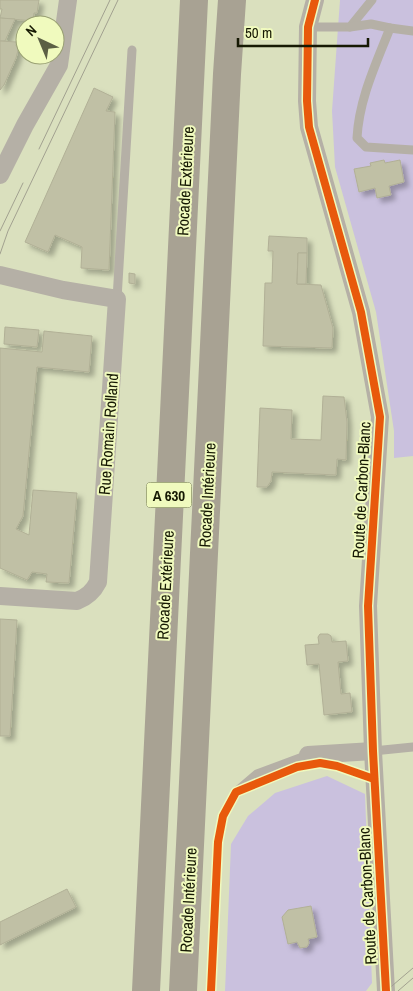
<svg xmlns="http://www.w3.org/2000/svg" width="413" height="991" font-family="'Archivo Narrow',sans-serif">
<style>
.green{fill:#cac1de}
.building{fill:#c0c0a5;stroke:#b1b096;filter:url(#shadow)}
.lines{fill:none;stroke-linecap:round;stroke-linejoin:round}
.lane{stroke:#b5b0a6;stroke-width:9}
.street{stroke:#b5b0a6;stroke-width:18}
.highway{stroke:#a8a293;stroke-width:28}
.tram{stroke:#a2a190;stroke-width:1}
.cycleway-casing{stroke:#f0fabe;stroke-width:11}
.cycleway{stroke:#e8590c;stroke-width:8}
.labels{text-anchor:middle;dominant-baseline:central;stroke-width:4;stroke-linejoin:round;paint-order:stroke}
.shield{fill:#f0fabe;stroke:#575c3b;stroke-width:1}
.shield-label{font-size:15px;font-weight:bold;fill:#161903}
.street-label{font-size:16px;fill:#161903;stroke:#f0fabe}
</style>
<defs>
<filter id="shadow"><feDropShadow dx="4.5" dy="4.5" stdDeviation="2.5" flood-color="#0004"/></filter>
</defs>
<rect width="100%" height="100%" fill="#dae0be"/>
<g class="green">
<path d="M340,0H413V456L394,458V431L376,312L335,167L332,111Z"/>
<path d="M327,776L365,794L372,983L366,991H225L231,844L248,816L275,793Z"/>
</g>
<g class="building">
<path d="M0,0H39L37,13H34L33,21L0,18L2,9H0Z"/>
<path d="M0,18L15,19L5,41H0Z"/>
<path d="M0,41L17,42L16,46H19L16,58L4,85L0,90Z"/>
<path d="M94,88L113,97L106,111L115,112L109,270L81,268L82,247L55,235L48,252L25,242Z"/>
<path d="M384,160L385,163L400,160L404,182L389,186L391,195L377,198L375,188L359,192L354,169L371,166L370,163Z"/>
<path d="M269,236L307,238V253H298L297,284L321,285L333,328L332,348L263,346L265,283H272L273,251H268Z"/>
<path d="M298,253H307L306,284H297Z"/>
<path d="M129,273L135,274V284L129,283Z"/>
<path d="M5,327L39,330L37,347L4,344Z"/>
<path d="M44,331L92,336L89,372L37,367L23,516L16,529L29,535L33,490L77,493L69,583L46,582L47,574L32,572L27,580L0,568V348L42,352Z"/>
<path d="M323,396L344,397L347,422L346,460L337,459L336,475L272,472L271,481L267,487H257L260,408L292,410L291,439L321,440Z"/>
<path d="M0,619L17,620L10,736H0Z"/>
<path d="M320,634H328L331,636L332,642L346,641L348,661L338,662L341,694L350,693L352,712L324,715L319,664L307,665L305,645L319,644L318,637Z"/>
<path d="M67,889L76,907L0,945V922Z"/>
<path d="M311,906L317,937L308,939L309,943L307,947L300,948L297,942L288,944L282,917L288,910Z"/>
</g>
<g class="lines">
<g class="lane">
<path d="M308,27H350L372,0"/>
<path d="M350,27L371,24L390,28C376,64 359,99 357,138L366,147L413,150"/>
<path d="M390,28L413,31"/>
<path d="M117,299L132,50"/>
<path d="M373,751L413,747"/>
<path d="M236,792L257,774L308,755"/>
</g>
<g class="street">
<path d="M315,0L308,27L307,101L309,127L361,312L380,417L368,606L373,751L386,991"/>
<path d="M0,175L25,125L59,65L68,0"/>
<path d="M0,275L63,290L117,299L98,582C93,592 87,597 77,601L0,596"/>
<path d="M308,755L373,751"/>
</g>
<g class="highway">
<path d="M146,991L194,0"/>
<path d="M183,991L227,74L232,0"/>
</g>
<g class="tram">
<path d="M39,149L110,0"/>
<path d="M0,231L23,183"/>
<path d="M0,254L8,231L118,0"/>
<path d="M386,991L413,968"/>
<path d="M398,991L413,978"/>
</g>
<defs>
<g id="cycleway">
<path d="M315,0L308,27L307,101L309,127L361,312L380,417L368,606L373,751L386,991"/>
<path d="M211,991L218,842L223,816L236,792L297,767L320,763L337,766L374,779"/>
</g>
</defs>
<use href="#cycleway" class="cycleway-casing"/>
<use href="#cycleway" class="cycleway"/>
</g>
<g class="labels">
<rect class="shield" x="146.5" y="482.5" width="45" height="25" rx="4"/>
<g class="shield-label">
<text x="169" y="495">A 630</text>
</g>
<g class="street-label">
<text transform="translate(185 181) rotate(-87)">Rocade Extérieure</text>
<text transform="translate(108 434) rotate(-86)">Rue Romain Rolland</text>
<text transform="translate(361 490) rotate(-87)">Route de Carbon-Blanc</text>
<text transform="translate(207 495) rotate(-87)">Rocade Intérieure</text>
<text transform="translate(165 585) rotate(-87)">Rocade Extérieure</text>
<text transform="translate(367 896) rotate(-93)">Route de Carbon-Blanc</text>
<text transform="translate(188 900) rotate(-87)">Rocade Intérieure</text>
</g>
</g>
<g transform="translate(40 40) rotate(316)"><circle r="24" fill="#f0fabe" stroke="#99a073"/>
<path d="M0-4L9 19L0 12L-9 19Z" fill="#5b5f44"/>
<text y="-8" font-size="14" font-weight="bold" text-anchor="middle" fill="#161903">N</text>
</g>
<path d="M238 38v8h130v-8" fill="none" stroke="#161903" stroke-width="2.5"/>
<text x="245" y="38" font-size="15" fill="#161903" stroke="#f0fabe" stroke-width="4" paint-order="stroke">50 m</text>
</svg>
